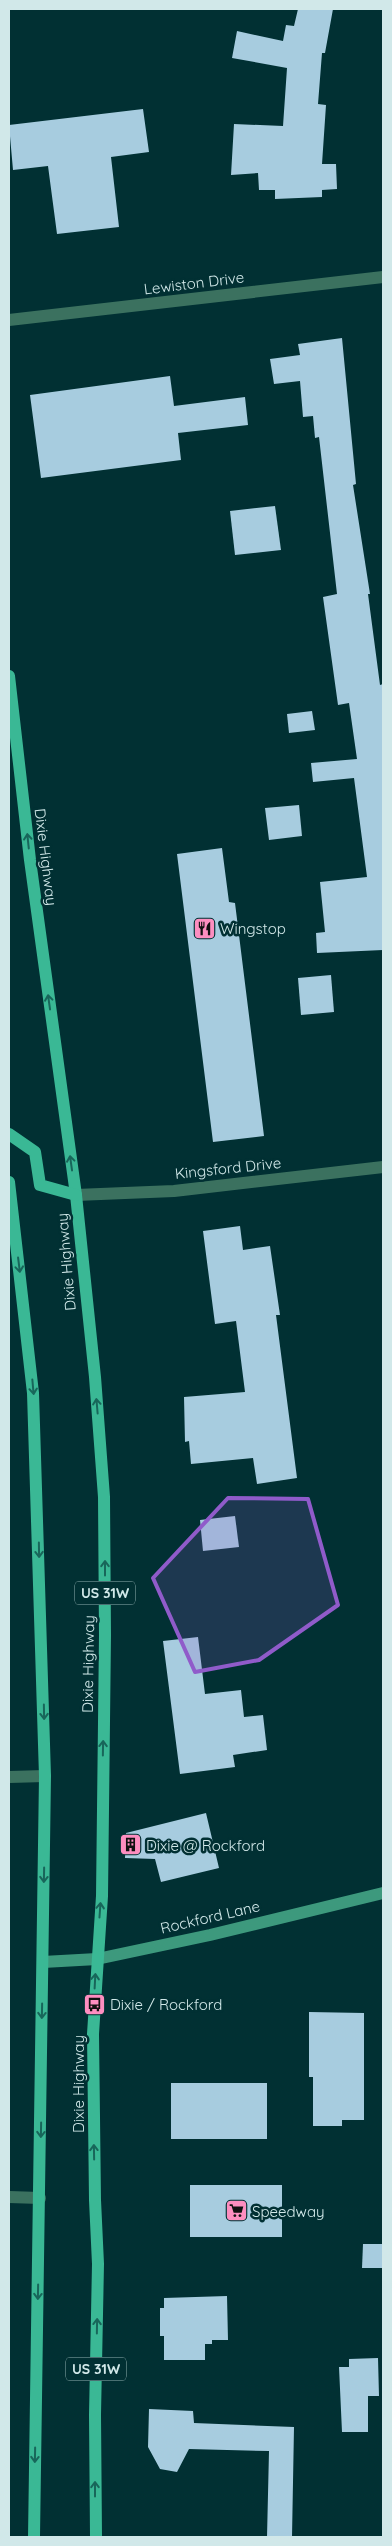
<svg xmlns="http://www.w3.org/2000/svg" width="392" height="2546" font-family="Quicksand,sans-serif">
<style>
.building{fill:#a7ccdf}
.lines{fill:none;stroke-linecap:round;stroke-linejoin:round}
.street{stroke:#3b715f;stroke-width:12}
.secondary{stroke:#3d997d;stroke-width:12}
.primary{stroke:#3ab895;stroke-width:12}
.oneway{stroke:#18665a}
.marked{fill:#905bca;fill-opacity:0.2;stroke:#905bca;stroke-width:4;stroke-linejoin:round}
.labels{text-anchor:middle;dominant-baseline:central;stroke-width:5;stroke-linejoin:round;paint-order:stroke}
.shield{fill:#013033;stroke:#93b1b2;stroke-width:1}
.shield-label{font-size:14px;font-weight:bold;fill:#d1e8e9}
.street-label{font-size:15px;fill:#d1e8e9;stroke:#013033}
.poi-label{font-size:15px;fill:#d1e8e9;stroke:#013033;text-anchor:start}
</style>
<rect width="100%" height="100%" fill="#013033"/>
<g class="building">
<path d="M298,9H333L325,53H322L318,104L326,105L322,164H336L337,189L322,190V197L275,199V190H259L258,173L231,175L234,124L283,126L287,68L232,58L237,31L283,41L286,25L294,26Z"/>
<path d="M143,109L149,152L111,157L119,227L57,234L48,166L13,170L9,125Z"/>
<path d="M342,338L356,484L353,485L370,594H368L380,685L383,684V950L317,953L316,933L325,932L320,882L367,877L354,778L313,782L311,763L357,759L349,703L338,705L323,597L337,594L319,437L315,438L313,416L303,417L300,381L274,384L270,359L300,355L298,344Z"/>
<path d="M170,376L174,406L245,397L248,425L178,433L181,460L41,478L30,395Z"/>
<path d="M275,506L281,550L235,555L230,511Z"/>
<path d="M312,711L315,730L289,733L287,714Z"/>
<path d="M299,805L302,836L269,840L265,808Z"/>
<path d="M222,848L229,902L235,903L264,1136L213,1142L177,854Z"/>
<path d="M331,975L334,1012L301,1015L298,978Z"/>
<path d="M240,1226L243,1250L270,1246L280,1315H276L297,1478L257,1484L253,1458L191,1464L189,1441L185,1442L184,1397L245,1392L236,1321L215,1324L203,1231Z"/>
<path d="M235,1516L239,1547L203,1551L200,1520Z"/>
<path d="M198,1637L205,1694L241,1690L244,1717L263,1715L267,1750L233,1755L235,1767L180,1774L163,1641Z"/>
<path d="M206,1813L219,1868L161,1882L155,1859L125,1858L126,1833Z"/>
<path d="M309,2012L364,2013V2120H342V2126H313V2077H309Z"/>
<rect x="171" y="2083" width="96" height="56"/>
<rect x="190" y="2185" width="92" height="52"/>
<path d="M363,2244H383V2268H362Z"/>
<path d="M227,2296L228,2340H212V2344H205V2360H164V2336H160V2308H164V2298Z"/>
<path d="M378,2358L379,2396H368V2432H342L339,2367H349V2359Z"/>
<path d="M149,2409L193,2411L194,2423L294,2427L292,2537H267L269,2451L189,2449L177,2472L160,2469L148,2447Z"/>
</g>
<g class="lines">
<g class="street">
<path d="M9,320L383,277"/>
<path d="M76,1195L174,1191L383,1167"/>
<path d="M9,1777L45,1776"/>
<path d="M9,2197L40,2198"/>
</g>
<path class="secondary" d="M43,1962L97,1959L210,1935L383,1893"/>
<g class="primary">
<path d="M9,676L30,860L76,1195L95,1377L104,1497L105,1635L102,1896L93,2034L95,2200L98,2264L95,2415L96,2537"/>
<path d="M9,1134L35,1152L40,1185L76,1195"/>
<path d="M9,1182L33,1393L45,1776L34,2537"/>
</g>
</g>
<defs><path id="oneway-shaft" d="M-6 0H5M1.5-3L5.5 0L1.5 3" fill="none" stroke-width="1.6" stroke-linecap="round" stroke-linejoin="round" transform="scale(1.25)"/></defs>
<g class="oneway">
<use href="#oneway-shaft" transform="translate(28 841) rotate(-96)"/>
<use href="#oneway-shaft" transform="translate(49 1002) rotate(-98)"/>
<use href="#oneway-shaft" transform="translate(71 1163) rotate(-98)"/>
<use href="#oneway-shaft" transform="translate(19 1265) rotate(83)"/>
<use href="#oneway-shaft" transform="translate(33 1387) rotate(85)"/>
<use href="#oneway-shaft" transform="translate(97 1406) rotate(-95)"/>
<use href="#oneway-shaft" transform="translate(39 1550) rotate(89)"/>
<use href="#oneway-shaft" transform="translate(105 1568) rotate(-90)"/>
<use href="#oneway-shaft" transform="translate(44 1712) rotate(89)"/>
<use href="#oneway-shaft" transform="translate(103 1748) rotate(-89)"/>
<use href="#oneway-shaft" transform="translate(44 1875) rotate(91)"/>
<use href="#oneway-shaft" transform="translate(100 1910) rotate(-86)"/>
<use href="#oneway-shaft" transform="translate(95 1981) rotate(-87)"/>
<use href="#oneway-shaft" transform="translate(42 2011) rotate(91)"/>
<use href="#oneway-shaft" transform="translate(41 2130) rotate(91)"/>
<use href="#oneway-shaft" transform="translate(94 2152) rotate(-91)"/>
<use href="#oneway-shaft" transform="translate(38 2292) rotate(91)"/>
<use href="#oneway-shaft" transform="translate(97 2326) rotate(-89)"/>
<use href="#oneway-shaft" transform="translate(35 2455) rotate(91)"/>
<use href="#oneway-shaft" transform="translate(95 2489) rotate(-90)"/>
</g>
<path class="marked" d="M228,1498L308,1499L338,1605L259,1660L195,1672L153,1578Z"/>
<defs>
<symbol id="restaurant-square" viewBox="-11 -11 22 22"><rect x="-9" y="-9" width="18" height="18" rx="4" fill="#fd8ec0" stroke="#013033"/><path d="M-5-6h1v4h1v-4h1v4h1v-4h1v5L-1.5 .5V6h-2V.5L-5-1ZM5-6V6H3V1.5H1.5Q1.5-4 5-6Z" fill="#111"/></symbol>
<symbol id="building-square" viewBox="-11 -11 22 22"><rect x="-9" y="-9" width="18" height="18" rx="4" fill="#fd8ec0" stroke="#013033"/><path d="M-4-6H4V6H1V3H-1V6H-4ZM-2.5-4.3h1.7v1.8h-1.7ZM.8-4.3h1.7v1.8H.8ZM-2.5-1h1.7V.8h-1.7ZM.8-1h1.7V.8H.8Z" fill="#111"/></symbol>
<symbol id="bus-square" viewBox="-11 -11 22 22"><rect x="-9" y="-9" width="18" height="18" rx="4" fill="#fd8ec0" stroke="#013033"/><path d="M-5-6H5V4H4V6H2V4H-2V6H-4V4H-5ZM-3.5-4V0h7V-4ZM-3.5 1.2v1.5H-2V1.2ZM2 1.2v1.5H3.5V1.2Z" fill="#111"/></symbol>
<symbol id="supermarket-square" viewBox="-11 -11 22 22"><rect x="-9" y="-9" width="18" height="18" rx="4" fill="#fd8ec0" stroke="#013033"/><path d="M-6-5.5h2.5l.6 2H6L4.5 2H-2.5L-4.4-4H-6ZM-1.5 3.2a1.3 1.3 0 1 0 .1 0ZM3 3.2a1.3 1.3 0 1 0 .1 0Z" fill="#111"/></symbol>
</defs>
<g fill-rule="evenodd">
<use href="#restaurant-square" x="192" y="916" width="25" height="25"/>
<use href="#building-square" x="118" y="1832" width="25" height="25"/>
<use href="#bus-square" x="82" y="1992" width="25" height="25"/>
<use href="#supermarket-square" x="224" y="2198" width="25" height="25"/>
</g>
<g class="labels">
<g class="shield">
<rect x="75" y="1581.5" width="60" height="23" rx="4"/>
<rect x="66" y="2357.5" width="60" height="23" rx="4"/>
</g>
<g class="shield-label">
<text x="105" y="1593">US 31W</text>
<text x="96" y="2369">US 31W</text>
</g>
<g class="street-label">
<text transform="translate(194 283) rotate(-7)">Lewiston Drive</text>
<text transform="translate(46 857) rotate(83)">Dixie Highway</text>
<text transform="translate(228 1168) rotate(-6)">Kingsford Drive</text>
<text transform="translate(66 1262) rotate(-95)">Dixie Highway</text>
<text transform="translate(88 1664) rotate(-89)">Dixie Highway</text>
<text transform="translate(210 1917) rotate(-13)">Rockford Lane</text>
<text transform="translate(78 2084) rotate(-90)">Dixie Highway</text>
</g>
<g class="poi-label">
<text x="220" y="928">Wingstop</text>
<text x="146" y="1845">Dixie @ Rockford</text>
<text x="110" y="2004">Dixie / Rockford</text>
<text x="252" y="2211">Speedway</text>
</g>
</g>
<rect width="392" height="2546" fill="none" stroke="#d1e8e9" stroke-width="20"/>
</svg>
